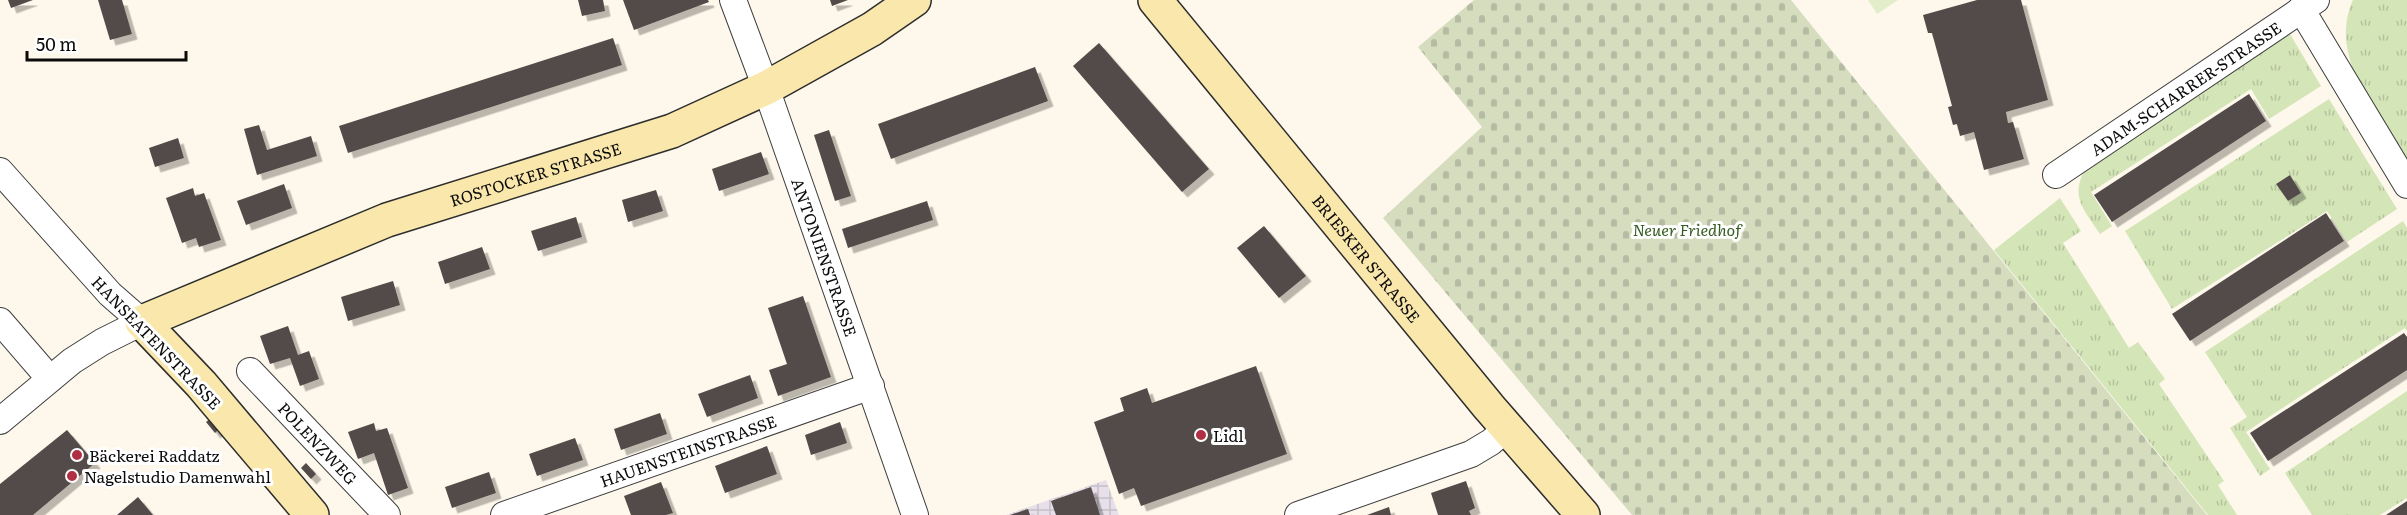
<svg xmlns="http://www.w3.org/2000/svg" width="2407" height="515" font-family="Literata,serif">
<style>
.industrial{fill:url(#industrial-grid)}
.grass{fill:url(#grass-tufts);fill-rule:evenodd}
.cemetery{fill:url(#cemetery-stones)}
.pitch{fill:#e4edc9}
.building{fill:#534b48;filter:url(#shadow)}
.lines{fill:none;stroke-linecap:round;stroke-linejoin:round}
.street-casing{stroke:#3e3e3e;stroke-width:28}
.secondary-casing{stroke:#2d2d2d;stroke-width:36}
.street{stroke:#fff;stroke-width:26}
.secondary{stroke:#f9e7ab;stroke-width:33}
.poi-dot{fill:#b02f44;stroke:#fff;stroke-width:2}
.labels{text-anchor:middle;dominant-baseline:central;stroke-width:6;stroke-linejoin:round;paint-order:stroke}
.street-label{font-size:16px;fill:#0b0b0b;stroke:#fff}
.park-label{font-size:16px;font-style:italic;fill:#355d21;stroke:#fff}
.poi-label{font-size:16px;fill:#0b0b0b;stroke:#fff;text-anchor:start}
</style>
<defs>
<pattern id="industrial-grid" width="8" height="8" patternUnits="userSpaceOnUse" patternTransform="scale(1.5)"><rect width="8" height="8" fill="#e7e0ea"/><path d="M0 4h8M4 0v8" fill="none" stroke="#c5bfc7"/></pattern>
<pattern id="grass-tufts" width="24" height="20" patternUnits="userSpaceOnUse" patternTransform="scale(1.5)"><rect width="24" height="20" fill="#d4e5b8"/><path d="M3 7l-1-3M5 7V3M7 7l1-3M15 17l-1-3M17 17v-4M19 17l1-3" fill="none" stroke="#b5c39d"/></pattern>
<pattern id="cemetery-stones" width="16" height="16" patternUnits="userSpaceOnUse" patternTransform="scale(1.5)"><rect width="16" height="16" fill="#d6ddbf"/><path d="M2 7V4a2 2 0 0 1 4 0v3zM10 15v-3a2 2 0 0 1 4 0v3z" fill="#b6bca3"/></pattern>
<filter id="shadow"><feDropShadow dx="5.5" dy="5.5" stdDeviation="0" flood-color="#0004"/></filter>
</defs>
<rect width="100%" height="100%" fill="#fdf8eb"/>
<path class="industrial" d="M1106,480L1119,515H1006Z"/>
<g class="grass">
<path d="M2353,0H2407V163C2379,116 2327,57 2353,0Z"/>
<path d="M2287,29L2321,86L2269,119L2251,89L2091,192L2112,226L2100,234C2084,209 2069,197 2086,168Z"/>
<path d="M2329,99L2397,209L2347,242L2327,211L2172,309L2125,231ZM2290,175L2301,193L2288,201L2276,184Z"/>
<path d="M2060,198L2081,231L2063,243L2129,348L2138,342L2165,379L2159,384L2224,481L2218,485L2237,515H2208L1994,250Z"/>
<path d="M2403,221L2407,228V331L2405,328L2246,432L2270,469L2260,476L2230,428L2247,417L2205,352Z"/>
<path d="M2407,391V498L2380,515H2312L2285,473Z"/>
</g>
<path class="cemetery" d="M1474,0H1791L2207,515H1632L1383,218L1482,127L1418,47Z"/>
<path class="pitch" d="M1868,0H1898L1877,14Z"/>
<g class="building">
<path d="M8,0H33L11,8Z"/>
<path d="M98,0H122L132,34L110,40Z"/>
<path d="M578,0H603L605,11L582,16Z"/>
<path d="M623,0H708L709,2L634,30Z"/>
<path d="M830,0H848L832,6Z"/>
<path d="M1977,0H2021L2048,100L2006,112L2008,123L2013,122L2024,159L1984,170L1974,132L1960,136L1957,124L1953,125L1948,107L1952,106L1932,33H1928L1923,15Z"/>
<path d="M613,38L622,65L348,153L339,126Z"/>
<path d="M1099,43L1209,169L1182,192L1073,66Z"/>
<path d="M1035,67L1048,101L891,159L878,124Z"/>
<path d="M2249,94L2266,121L2112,222L2094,195Z"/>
<path d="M259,125L267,150L311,136L317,156L257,175L244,129Z"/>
<path d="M829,130L851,196L835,201L814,135Z"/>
<path d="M178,138L184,158L155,167L149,148Z"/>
<path d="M761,152L769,174L719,191L712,169Z"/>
<path d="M2290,175L2301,193L2288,201L2276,184Z"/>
<path d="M284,184L292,208L246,225L237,201Z"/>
<path d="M193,188L195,196L204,193L221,240L199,247L196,238L182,243L166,198Z"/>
<path d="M656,190L663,211L628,222L622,200Z"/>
<path d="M927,201L933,220L848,248L842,229Z"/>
<path d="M2326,213L2344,241L2190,341L2172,314Z"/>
<path d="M576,217L582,237L538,251L531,231Z"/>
<path d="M1264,226L1306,276L1279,298L1237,248Z"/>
<path d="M482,247L490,269L445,284L438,262Z"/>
<path d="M393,281L400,305L348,321L341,297Z"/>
<path d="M803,296L831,377L778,396L769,370L787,364L768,308Z"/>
<path d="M288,326L298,355L309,351L319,379L300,386L290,358L270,364L260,336Z"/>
<path d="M2404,333L2407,337V370L2268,461L2250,433Z"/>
<path d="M1256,366L1287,454L1141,506L1134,488L1119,494L1094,422L1124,411L1120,398L1147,388L1152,403Z"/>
<path d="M750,375L758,398L707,417L698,394Z"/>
<path d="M660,413L667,434L621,450L614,429Z"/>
<path d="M211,418L220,428L215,433L206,422Z"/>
<path d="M840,422L847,443L811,455L805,435Z"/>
<path d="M374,423L376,431L387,428L408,488L388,495L374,453L358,459L348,432Z"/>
<path d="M67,430L95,463L33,515H0V484Z"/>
<path d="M575,438L583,460L537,476L529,454Z"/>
<path d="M767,446L777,474L725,493L715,466Z"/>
<path d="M306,463L316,474L311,479L301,468Z"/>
<path d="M489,472L496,493L452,508L445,487Z"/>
<path d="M1466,481L1475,508L1469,511L1471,515H1438L1431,493Z"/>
<path d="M661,482L673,513L666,515H631L624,496Z"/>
<path d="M1091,487L1100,515H1056L1051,501Z"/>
<path d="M138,497L153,515H117Z"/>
<path d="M2407,501V515H2386Z"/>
<path d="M1389,507L1391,515H1367Z"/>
<path d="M1028,509L1030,515H1010Z"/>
</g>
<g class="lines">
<defs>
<g id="street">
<path id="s1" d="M733,0L766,88L915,515"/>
<path d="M2301,9L2407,185"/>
<path d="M0,171L110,294L142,322L102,342L72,361L0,421"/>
<path id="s2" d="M2056,175L2316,0"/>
<path d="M0,321L50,379"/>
<path id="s3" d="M250,371L387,515"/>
<path id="s4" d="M504,515L871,386"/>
<path d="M1298,515L1471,454L1491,442L1507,428"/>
</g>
<g id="secondary">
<path id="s5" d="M1155,0L1489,407L1583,515"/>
<path id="s6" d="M312,515L201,384L142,322L387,220L672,131L766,88L872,29L914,0"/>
</g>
</defs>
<use href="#street" class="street-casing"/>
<use href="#secondary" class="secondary-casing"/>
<use href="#street" class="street"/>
<use href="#secondary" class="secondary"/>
</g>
<g class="poi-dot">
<circle cx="1201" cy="435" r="6"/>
<circle cx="77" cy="455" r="6"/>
<circle cx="72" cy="476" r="6"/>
</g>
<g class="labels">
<g class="street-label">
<text stroke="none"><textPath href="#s2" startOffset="156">ADAM-SCHARRER-STRASSE</textPath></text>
<text stroke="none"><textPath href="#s6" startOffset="678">ROSTOCKER STRASSE</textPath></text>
<text stroke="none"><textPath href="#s1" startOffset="273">ANTONIENSTRASSE</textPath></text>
<text stroke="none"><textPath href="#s5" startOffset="334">BRIESKER STRASSE</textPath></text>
<text transform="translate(157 342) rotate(46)">HANSEATENSTRASSE</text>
<text stroke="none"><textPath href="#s3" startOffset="99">POLENZWEG</textPath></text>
<text stroke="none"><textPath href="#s4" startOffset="195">HAUENSTEINSTRASSE</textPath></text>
</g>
<g class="park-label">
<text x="1687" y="229">Neuer Friedhof</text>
</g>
<g class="poi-label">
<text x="1213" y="435">Lidl</text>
<text x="89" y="455">Bäckerei Raddatz</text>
<text x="84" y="476">Nagelstudio Damenwahl</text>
</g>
</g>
<path d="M27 51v9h159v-9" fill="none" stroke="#0b0b0b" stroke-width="3"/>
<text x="36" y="51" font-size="18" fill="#0b0b0b" stroke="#ffffff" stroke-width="4.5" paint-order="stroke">50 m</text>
</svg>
